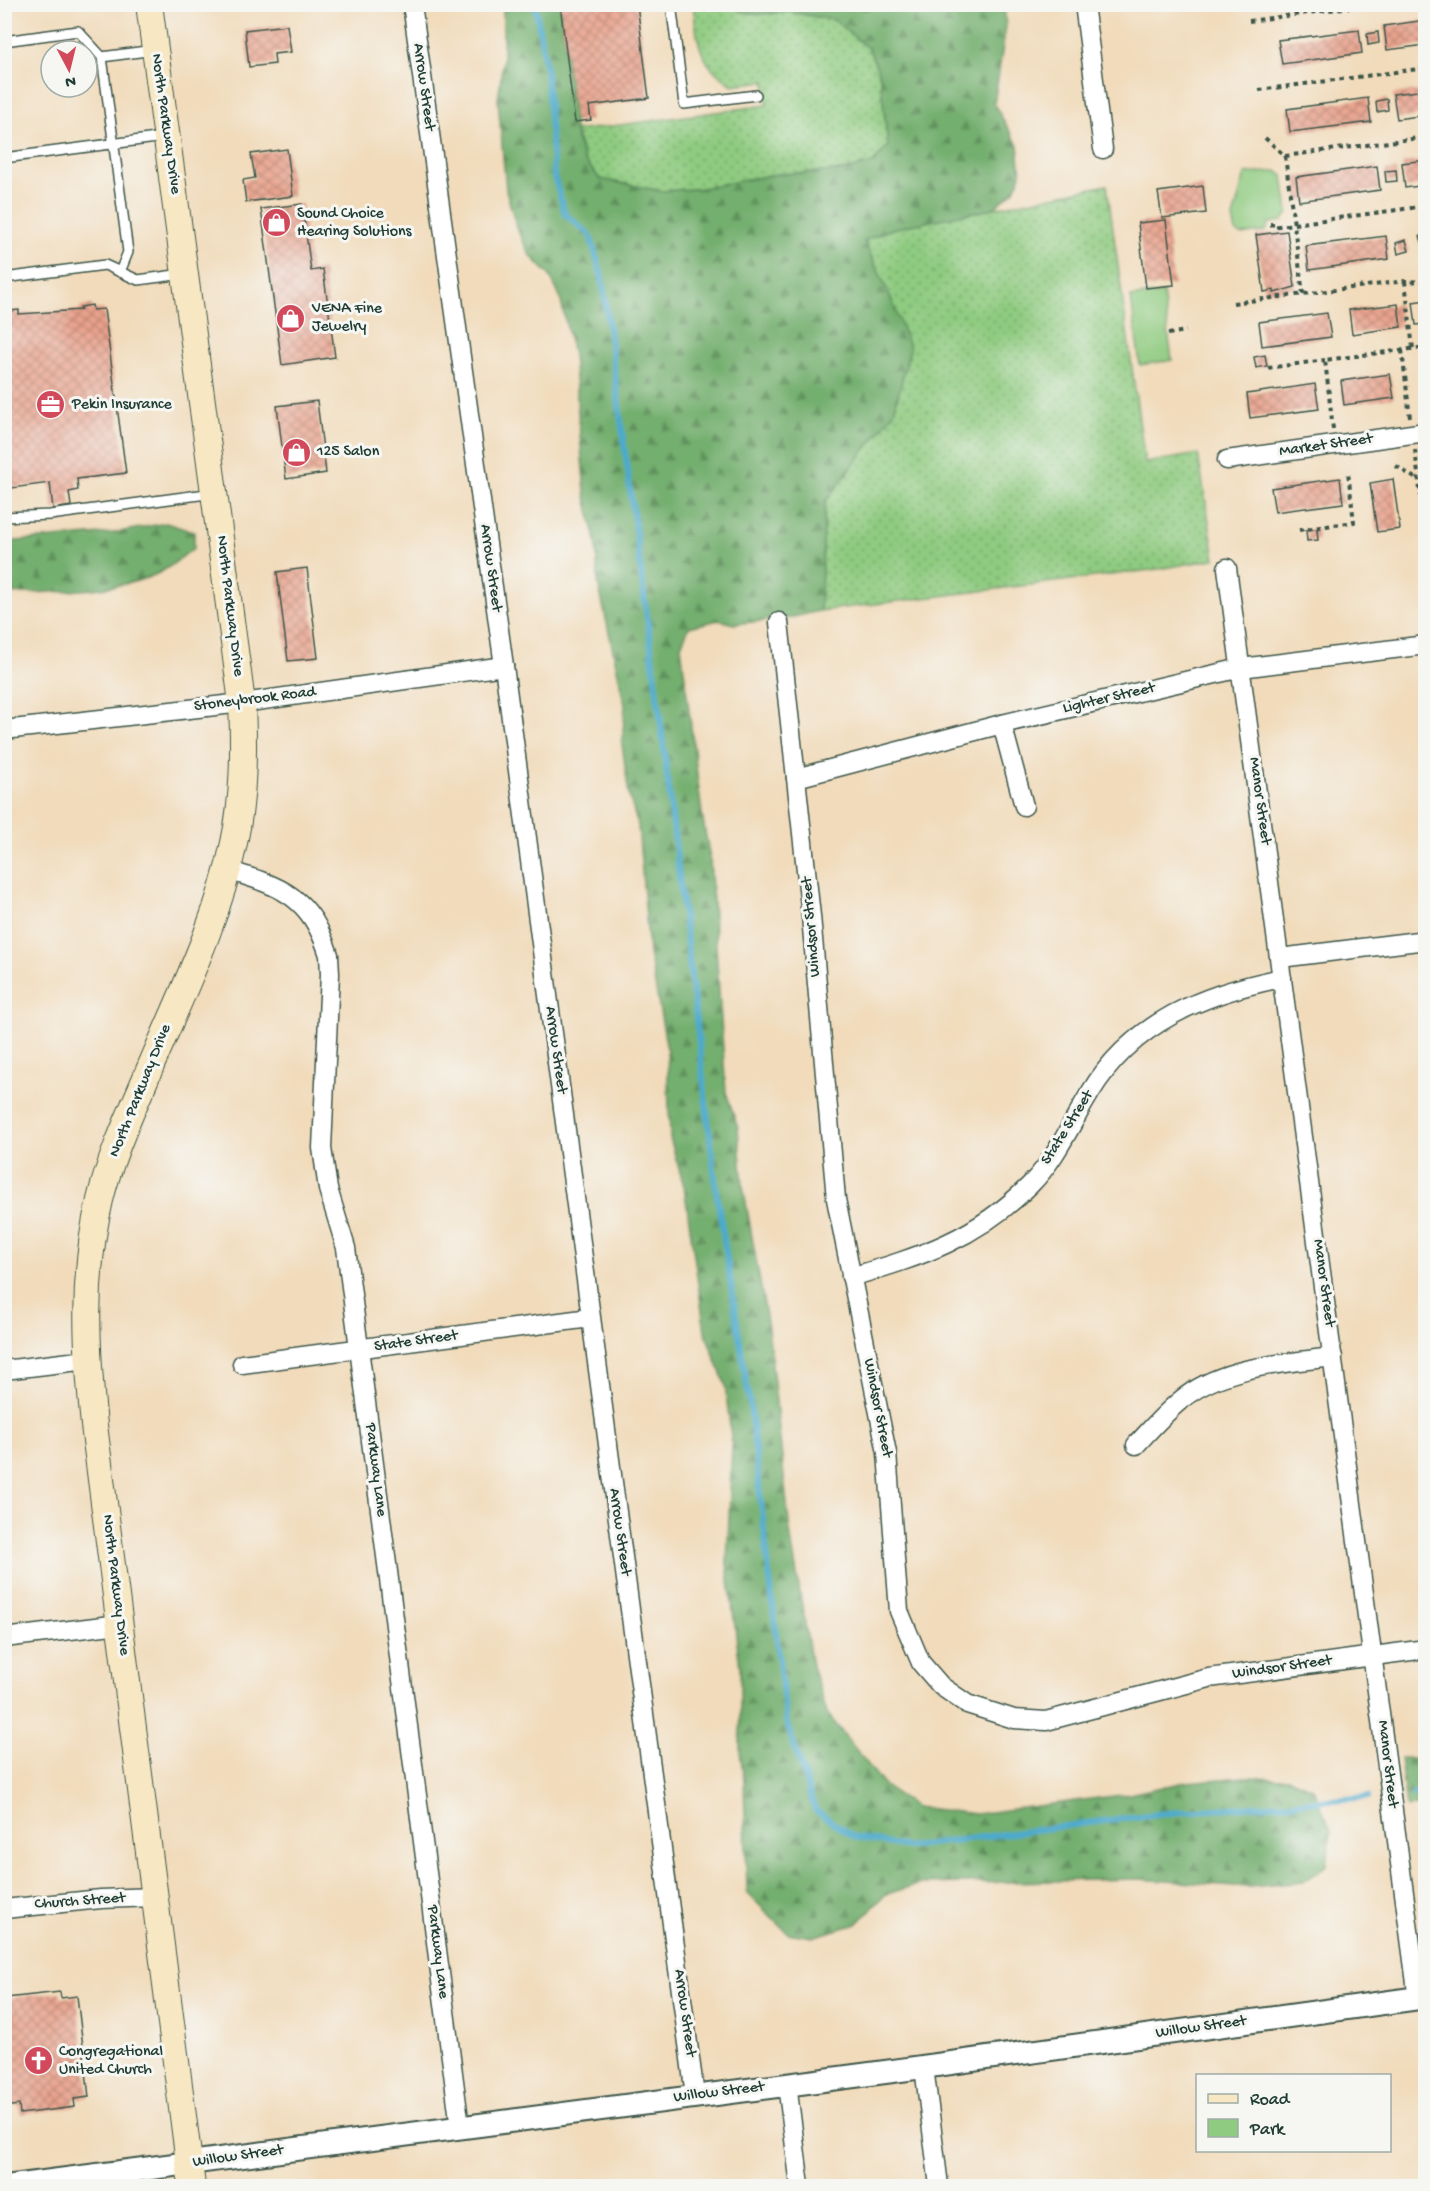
<svg xmlns="http://www.w3.org/2000/svg" width="1430" height="2191" font-family="'Gochi Hand',sans-serif">
<style>
.grass{fill:url(#grass-dots);stroke:#57845a;stroke-width:1.5}
.forest{fill:url(#forest-firs);stroke:#497651;stroke-width:1.5}
.park{fill:#8fcb80;stroke:#57845a;stroke-width:1.5}
.lines{fill:none;stroke-linecap:round;stroke-linejoin:round}
.stream{stroke:#4eaacc;stroke-width:6}
.building{fill:url(#building-cross-hatch)}
.service-casing{stroke:#3e5548;stroke-width:12}
.minor-casing{stroke:#3e5548;stroke-width:21}
.tertiary-casing{stroke:#3e5548;stroke-width:26}
.secondary-casing{stroke:#3e5548;stroke-width:28}
.path{stroke:#3e5548;stroke-width:4;stroke-dasharray:4.5 4.5;stroke-linecap:butt}
.service{stroke:#fff;stroke-width:9}
.minor{stroke:#fff;stroke-width:18}
.tertiary{stroke:#fff;stroke-width:22}
.secondary{stroke:#f7e8c3;stroke-width:26}
.labels{text-anchor:middle;dominant-baseline:central;stroke-width:6;stroke-linejoin:round;paint-order:stroke}
.street-label{font-size:16px;fill:#1f3d34;stroke:#f6f6f2}
.poi-label{font-size:16px;fill:#1f3d34;stroke:#f6f6f2;text-anchor:start}
</style>
<defs>
<pattern id="grass-dots" width="8" height="8" patternUnits="userSpaceOnUse" patternTransform="scale(1.5)"><rect width="8" height="8" fill="#8fcb80"/><path d="M2 2h.1M6 6h.1" fill="none" stroke="#74a66a" stroke-width="1.8" stroke-linecap="round"/></pattern>
<pattern id="forest-firs" width="22" height="20" patternUnits="userSpaceOnUse" patternTransform="scale(1.5)"><rect width="22" height="20" fill="#73af6e"/><path d="M5 1l3.5 6h-7zM16 11l3.5 6h-7z" fill="#5e905b"/></pattern>
<pattern id="building-cross-hatch" width="8" height="8" patternUnits="userSpaceOnUse" patternTransform="scale(1.5)"><rect width="8" height="8" fill="#e9a28c"/><path d="M0 0l8 8M0 8l8-8" fill="none" stroke="#bc8573"/></pattern>
</defs>
<rect width="100%" height="100%" fill="#f6f6f2"/>
<filter id="ink" filterUnits="userSpaceOnUse"><feTurbulence type="fractalNoise" baseFrequency=".0167" numOctaves="2"/><feDisplacementMap in="SourceGraphic" scale="12" xChannelSelector="R" yChannelSelector="G"/><feConvolveMatrix kernelMatrix="1 2 1 2 8 2 1 2 1" color-interpolation-filters="sRGB"/></filter>
<filter id="wash" filterUnits="userSpaceOnUse"><feTurbulence type="fractalNoise" baseFrequency=".008" numOctaves="4" result="noise"/><feDisplacementMap in="SourceGraphic" scale="24" xChannelSelector="R" yChannelSelector="G"/><feGaussianBlur stdDeviation="1.35" result="paint"/><feColorMatrix in="noise" values="0 0 0 0 0 0 0 0 0 0 0 0 0 0 0 0 0 1.4 0 .05"/><feComposite in="paint" operator="in"/></filter>
<g filter="url(#wash)">
<rect width="100%" height="100%" fill="#f1dbbb"/>
<g class="grass">
<path d="M734,4L740,11L758,14L790,12L834,20L869,49L880,75L888,146L873,163L843,171L778,174L697,189L661,191L600,179L585,161L575,131L767,105L765,81L733,85C697,64 698,42 693,5Z"/>
<path d="M1107,185L1145,463L1198,454L1215,559L1159,569L820,611L825,502L894,412L891,298L864,241L891,229Z"/>
</g>
<g class="forest">
<path d="M503,5H560L576,139L585,161L600,179L661,191L697,189L778,174L843,171L873,163L888,146L880,75L869,49L834,20L790,12L758,14L739,11L734,5H1004L1006,26L994,104L1018,145L1021,175L1014,190L994,208L891,229L864,241L891,298L910,349L894,412L825,502L820,611L789,618L734,624L719,620L689,627L681,646L702,814L710,859L726,1092L738,1128L743,1186L768,1327L790,1532L812,1666L827,1713L885,1786L916,1807L976,1814L1129,1794L1186,1782L1245,1777L1289,1778L1313,1788L1331,1830L1327,1865L1304,1882L1249,1887L1139,1879L921,1884L886,1894L857,1924L812,1937L788,1933L747,1893L744,1780L740,1752V1667L727,1564L732,1445L725,1384L705,1332L684,1186L670,1138L667,1049L649,953L638,826L629,795L622,744L625,705L598,583L596,541L585,493L573,355L560,297L550,276L530,255L517,229L506,190L498,100L503,59Z"/>
<path d="M166,523L194,532V548C184,555 174,564 164,570C129,592 47,592 5,594V542L114,533Z"/>
<path d="M1400,1758H1425V1805L1406,1807Z"/>
</g>
<g class="park">
<path d="M1277,171L1283,176L1288,213L1282,221L1269,223L1266,231L1241,235L1236,232L1233,218L1245,174Z"/>
<path d="M1163,293L1172,360L1140,365L1131,297Z"/>
</g>
<g class="lines">
<g class="stream">
<path d="M535,4L546,69L554,176L565,214L590,235L602,277L660,716L717,1196L750,1405L786,1721L815,1810L854,1837L907,1847L1157,1814L1368,1797"/>
<path d="M1414,1794L1426,1792"/>
</g>
</g>
<g id="blocks">
<g class="building">
<path d="M560,4H637L649,98L589,106L591,120L575,122Z"/>
<path d="M1426,20V45L1387,50L1384,26Z"/>
<path d="M287,25L291,52L274,54L275,64L249,67L245,30Z"/>
<path d="M1359,30L1362,53L1282,64L1278,40Z"/>
<path d="M1378,32L1379,43L1368,45L1367,34Z"/>
<path d="M1426,90V115L1397,119L1393,94Z"/>
<path d="M1368,98L1371,122L1290,132L1287,109Z"/>
<path d="M1387,99L1388,110L1377,112L1376,101Z"/>
<path d="M287,149L293,196L246,202L243,180L255,178L251,154Z"/>
<path d="M1426,160V185L1405,188L1402,163Z"/>
<path d="M1377,166L1380,190L1299,201L1296,177Z"/>
<path d="M1396,170L1397,181L1386,182L1385,171Z"/>
<path d="M1203,186L1206,213L1162,218L1158,192Z"/>
<path d="M302,204L311,271L323,269L335,357L282,365L261,209Z"/>
<path d="M1166,220L1174,285L1146,288L1138,223Z"/>
<path d="M1287,231L1295,287L1274,293V290L1264,292L1256,235Z"/>
<path d="M1426,234V251H1425L1420,236Z"/>
<path d="M1386,236L1389,259L1309,270L1306,246Z"/>
<path d="M1406,240L1409,251L1398,254L1396,243Z"/>
<path d="M1426,300V324L1416,325L1413,302Z"/>
<path d="M1398,304L1401,327L1352,334L1349,310Z"/>
<path d="M92,305L93,310L104,309L126,473L77,479L78,490L69,492L71,506L53,509L50,483L4,489V326L7,325L10,311L19,310V314L81,310L80,307Z"/>
<path d="M1327,313L1331,337L1262,346L1259,322Z"/>
<path d="M1265,355L1267,366L1256,368L1254,357Z"/>
<path d="M1390,374L1394,398L1344,405L1341,381Z"/>
<path d="M1315,384L1319,409L1250,418L1247,394Z"/>
<path d="M317,401L326,473L286,479L277,406Z"/>
<path d="M1340,478L1343,503L1275,512L1271,488Z"/>
<path d="M1393,479L1400,529L1377,532L1370,483Z"/>
<path d="M1317,529L1318,540L1307,541L1306,530Z"/>
<path d="M307,568L318,658L288,661L277,572Z"/>
<path d="M60,1992L61,1998L77,1996L89,2097L74,2099L75,2107L20,2114L19,2105L4,2107L6,1998Z"/>
</g>
</g>
</g>
<g filter="url(#ink)">
<use href="#blocks" fill-opacity="0" stroke="#3e5548" stroke-width="1.5"/>
<g class="lines">
<defs>
<g id="service">
<path d="M671,4L684,104L756,95"/>
<path d="M4,41L78,31L102,57L128,252L120,272"/>
<path d="M102,57L154,50"/>
<path d="M4,158L164,137"/>
<path d="M4,278L105,265L138,280L183,274"/>
<path d="M4,517L50,515L214,493"/>
</g>
<g id="minor">
<path d="M412,4L504,666L695,2096"/>
<path d="M1084,4L1103,149"/>
<path d="M1227,460L1426,432"/>
<path d="M1227,568L1418,1998"/>
<path d="M779,622L811,916L836,1199L887,1453L899,1611L921,1663L941,1686L967,1704L1014,1719L1046,1721L1209,1678L1426,1649"/>
<path d="M1002,724L1024,806"/>
<path d="M4,730L242,703L504,666"/>
<path d="M796,778L1002,724L1241,668L1426,645"/>
<path d="M227,870C283,887 310,896 329,955L330,974L322,1148L328,1189L346,1248L460,2127"/>
<path d="M1280,958L1426,940"/>
<path d="M851,1277C922,1256 976,1239 1030,1185C1056,1159 1071,1124 1090,1093C1132,1022 1205,993 1282,978"/>
<path d="M242,1364L590,1318"/>
<path d="M4,1370L87,1360"/>
<path d="M1136,1445C1152,1428 1167,1410 1186,1396C1226,1366 1285,1363 1333,1357"/>
<path d="M4,1638L120,1624"/>
<path d="M4,1909L101,1899L155,1897"/>
<path d="M924,2067L939,2186"/>
<path d="M787,2084L800,2186"/>
</g>
<path id="tertiary" d="M13,2186L908,2069L1426,1997"/>
<path id="secondary" d="M149,4L242,703C244,750 244,797 234,843C218,921 181,995 150,1068C132,1111 111,1154 100,1200C82,1275 86,1349 94,1425L192,2186"/>
</defs>
<use href="#service" class="service-casing"/>
<use href="#minor" class="minor-casing"/>
<use href="#tertiary" class="tertiary-casing"/>
<use href="#secondary" class="secondary-casing"/>
<g class="path">
<path d="M1249,21L1374,4"/>
<path d="M1259,90L1426,68"/>
<path d="M1265,138L1285,156L1303,294"/>
<path d="M1285,156L1426,137"/>
<path d="M1272,222V227L1426,206"/>
<path d="M1405,281L1413,349"/>
<path d="M1233,303L1405,281L1426,282"/>
<path d="M1168,334L1186,331"/>
<path d="M1402,350L1410,418"/>
<path d="M1268,368L1325,360"/>
<path d="M1333,429L1325,360L1426,347"/>
<path d="M1415,450L1423,513"/>
<path d="M1396,466L1418,480"/>
<path d="M1299,530L1354,522L1348,472"/>
</g>
<use href="#service" class="service"/>
<use href="#minor" class="minor"/>
<use href="#tertiary" class="tertiary"/>
<use href="#secondary" class="secondary"/>
</g>
</g>
<defs>
<symbol id="shop-disc" viewBox="-11 -11 22 22"><circle r="9.5" fill="#d1495b" stroke="#f6f6f2"/><path d="M-5-2.5h2.3a2.7 3.5 0 0 1 5.4 0H5L5.5 6h-11ZM-1.5-2.5h3a1.5 2.3 0 0 0-3 0Z" fill="#fff"/></symbol>
<symbol id="office-disc" viewBox="-11 -11 22 22"><circle r="9.5" fill="#d1495b" stroke="#f6f6f2"/><path d="M-6-3h4V-5.5h4V-3h4V5H-6ZM-1-4.5V-3h2v-1.5ZM-6 0V1H6V0Z" fill="#fff"/></symbol>
<symbol id="church-disc" viewBox="-11 -11 22 22"><circle r="9.5" fill="#d1495b" stroke="#f6f6f2"/><path d="M-1.2-6h2.4v3.5h3.3v2.4h-3.3V6h-2.4V-.1h-3.3v-2.4h3.3Z" fill="#fff"/></symbol>
</defs>
<g fill-rule="evenodd">
<use href="#shop-disc" x="260" y="206" width="33" height="33"/>
<use href="#shop-disc" x="274" y="302" width="33" height="33"/>
<use href="#office-disc" x="34" y="388" width="33" height="33"/>
<use href="#shop-disc" x="280" y="436" width="33" height="33"/>
<use href="#church-disc" x="22" y="2044" width="33" height="33"/>
</g>
<g class="labels">
<g class="street-label">
<text transform="translate(423 87) rotate(82)">Arrow Street</text>
<text transform="translate(165 124) rotate(82)">North Parkway Drive</text>
<text transform="translate(1326 446) rotate(-8)">Market Street</text>
<text transform="translate(490 568) rotate(82)">Arrow Street</text>
<text transform="translate(229 606) rotate(83)">North Parkway Drive</text>
<text transform="translate(1109 699) rotate(-13)">Lighter Street</text>
<text transform="translate(255 700) rotate(-7)">Stoneybrook Road</text>
<text transform="translate(1259 801) rotate(82)">Manor Street</text>
<text transform="translate(812 927) rotate(-95)">Windsor Street</text>
<text transform="translate(555 1050) rotate(82)">Arrow Street</text>
<text transform="translate(141 1091) rotate(-68)">North Parkway Drive</text>
<text transform="translate(1068 1128) rotate(-58)">State Street</text>
<text transform="translate(1323 1283) rotate(82)">Manor Street</text>
<text transform="translate(416 1342) rotate(-8)">State Street</text>
<text transform="translate(877 1408) rotate(79)">Windsor Street</text>
<text transform="translate(375 1470) rotate(83)">Parkway Lane</text>
<text transform="translate(619 1532) rotate(82)">Arrow Street</text>
<text transform="translate(115 1585) rotate(83)">North Parkway Drive</text>
<text transform="translate(1282 1668) rotate(-8)">Windsor Street</text>
<text transform="translate(1387 1764) rotate(83)">Manor Street</text>
<text transform="translate(80 1902) rotate(-4)">Church Street</text>
<text transform="translate(437 1952) rotate(83)">Parkway Lane</text>
<text transform="translate(684 2013) rotate(82)">Arrow Street</text>
<text transform="translate(1201 2028) rotate(-8)">Willow Street</text>
<text transform="translate(719 2093) rotate(-7)">Willow Street</text>
<text transform="translate(238 2157) rotate(-8)">Willow Street</text>
</g>
<g class="poi-label">
<text x="297" y="214">Sound Choice<tspan x="297" dy="18">Hearing Solutions</tspan></text>
<text x="312" y="309">VENA Fine<tspan x="312" dy="18">Jewelry</tspan></text>
<text x="72" y="405">Pekin Insurance</text>
<text x="317" y="452">125 Salon</text>
<text x="59" y="2052">Congregational<tspan x="59" dy="18">United Church</tspan></text>
</g>
</g>
<rect width="1430" height="2191" fill="none" stroke="#f6f6f2" stroke-width="24"/>
<rect x="1196" y="2074" width="195" height="78" fill="#f6f6f2" stroke="#a0aca6" stroke-width="1.5"/>
<rect x="1208" y="2094" width="30" height="9" fill="#f7e8c3" stroke="#a0aca6" stroke-width="1.5"/>
<text x="1250" y="2104" font-size="18" fill="#1f3d34">Road</text>
<rect x="1208" y="2119" width="30" height="18" fill="#8fcb80" stroke="#a0aca6" stroke-width="1.5"/>
<text x="1250" y="2134" font-size="18" fill="#1f3d34">Park</text>
<g transform="translate(69 69) rotate(173)"><circle r="28" fill="#f6f6f2" stroke="#a0aca6" stroke-width="1.5"/>
<path d="M0-4.5L10 22L0 15L-10 22Z" fill="#d1495b"/>
<text y="-9" font-size="16" font-weight="bold" text-anchor="middle" fill="#1f3d34">N</text>
</g>
</svg>
